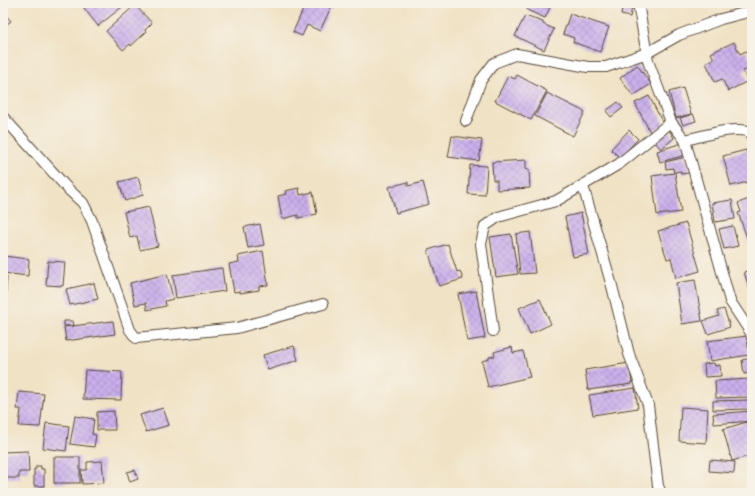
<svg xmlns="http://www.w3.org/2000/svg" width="755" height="496" font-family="Pangolin,sans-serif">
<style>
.building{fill:url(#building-cross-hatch)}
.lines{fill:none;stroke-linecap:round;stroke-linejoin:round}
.street-casing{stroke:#564637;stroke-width:12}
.street{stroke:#fff;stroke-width:10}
</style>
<defs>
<pattern id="building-cross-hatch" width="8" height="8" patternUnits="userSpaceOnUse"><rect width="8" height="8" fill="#cab0ed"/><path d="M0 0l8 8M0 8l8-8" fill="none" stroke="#a58fbf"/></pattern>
</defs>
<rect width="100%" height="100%" fill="#f7f3e8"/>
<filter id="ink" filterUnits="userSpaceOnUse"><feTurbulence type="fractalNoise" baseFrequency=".025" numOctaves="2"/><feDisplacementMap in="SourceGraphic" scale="8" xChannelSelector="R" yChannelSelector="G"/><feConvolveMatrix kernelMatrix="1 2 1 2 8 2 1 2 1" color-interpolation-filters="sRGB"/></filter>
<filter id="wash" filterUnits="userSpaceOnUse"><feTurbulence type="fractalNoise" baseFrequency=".012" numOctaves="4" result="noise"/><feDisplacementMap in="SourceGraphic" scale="16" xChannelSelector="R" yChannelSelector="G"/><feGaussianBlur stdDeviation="0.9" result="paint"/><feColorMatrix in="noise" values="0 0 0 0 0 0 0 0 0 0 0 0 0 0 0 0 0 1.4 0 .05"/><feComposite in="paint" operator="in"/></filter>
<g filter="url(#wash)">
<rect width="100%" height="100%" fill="#f0e2c5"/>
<g id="blocks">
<g class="building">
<path d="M91,3H127L98,26L84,8Z"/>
<path d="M306,3H327L332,5L320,31L307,25L302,36L293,32Z"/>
<path d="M530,3H552L545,18L527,10Z"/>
<path d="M623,3H633L630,17L621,15Z"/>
<path d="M724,3H747L746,8L724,6Z"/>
<path d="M135,5L152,23L145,30L146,32L131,46L130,44L123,50L106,31Z"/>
<path d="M3,12L11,21L3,27Z"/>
<path d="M570,14L609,27L600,52L573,42L574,38L563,34Z"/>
<path d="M525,16L543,22V24L554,29L544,50L515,36Z"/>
<path d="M734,42L740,54L746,51L752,63V67L743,71L748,81L728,91L722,79L715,82L706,63L714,59L711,53Z"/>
<path d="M637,65L651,84L633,96L620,78Z"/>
<path d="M517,75L547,91L531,120L495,101L508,76L515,79Z"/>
<path d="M683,88L691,114L676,118L669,92Z"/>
<path d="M547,93L585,112L573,136L535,116Z"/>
<path d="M649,96L664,125L650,132L635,103Z"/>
<path d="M618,102L623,108L611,117L606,111Z"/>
<path d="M693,114L696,121L683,125L680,118Z"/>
<path d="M629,130L638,139L620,158L611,149Z"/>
<path d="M669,130L674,138L661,149L655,142Z"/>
<path d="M452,136L482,140L479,161L448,157Z"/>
<path d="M682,143L686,155L660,162L657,151Z"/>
<path d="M746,150L752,171V181L731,186L723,156Z"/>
<path d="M686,157L689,173L681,174V171L675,172L681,212L657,215L652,176L674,173L673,168L666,169L665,162Z"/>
<path d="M526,160V170L529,169L530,188L497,190V180H493L492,162Z"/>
<path d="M470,165L487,166L485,195L468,194Z"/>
<path d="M138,177L143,195L125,201L119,182Z"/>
<path d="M408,182V186L423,182L429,204L396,213L389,187Z"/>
<path d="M299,188L300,195L313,192L317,214L298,218V215L282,219L278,196L286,194L285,191Z"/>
<path d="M752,198V242L749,243L738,213L741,212L738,203Z"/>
<path d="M732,200L735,219L715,222L712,203Z"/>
<path d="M149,207L158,246L140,250L137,236L130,238L124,212Z"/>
<path d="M581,213L589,254L573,257L565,217Z"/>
<path d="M686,223L700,271L676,278L671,258L667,259L658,231Z"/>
<path d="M260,224L264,245L248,248L244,227Z"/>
<path d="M733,226L738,246L724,249L719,229Z"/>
<path d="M530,232L535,273L520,274L516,234Z"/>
<path d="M511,234L518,274L496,277L490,237Z"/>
<path d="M448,244L457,272L460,271L463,279L439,286L428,250Z"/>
<path d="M263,251L268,285L259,286V290L240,293V291L234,292L229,264L239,262L238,256Z"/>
<path d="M3,256L29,259L28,276L3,273Z"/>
<path d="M48,261L65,262L63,286L46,285Z"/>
<path d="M222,268L225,291L176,298L173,275Z"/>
<path d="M752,269V297L744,272Z"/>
<path d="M167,274L173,299L165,301L166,306L147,310L146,303L135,305L130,283Z"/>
<path d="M3,276L7,277L5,305H3Z"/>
<path d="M695,280L702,321L682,324L676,283Z"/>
<path d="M94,283L98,299L70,305L66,289Z"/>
<path d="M476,291L485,338L467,341L458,294Z"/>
<path d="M540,299L551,324L530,334L519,308Z"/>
<path d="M724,309L730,327L708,334L703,321L719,316L717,311Z"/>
<path d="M64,321H73L74,326H64Z"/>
<path d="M113,321L115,334L66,341L64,327Z"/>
<path d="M747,336L749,355L710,361L707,341Z"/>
<path d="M294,346L298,360L268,370L263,355Z"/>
<path d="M512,347L513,353L523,351L530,377L488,387L482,361L489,359V357L495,356L494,352Z"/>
<path d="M751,358L752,373L744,374L742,360Z"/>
<path d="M629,363L632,384L588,390L585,370Z"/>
<path d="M714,363L715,366L720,365L721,376L705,377L704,364Z"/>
<path d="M85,370L122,372L121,400L83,399Z"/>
<path d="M750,379L751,397L716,398L715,381Z"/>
<path d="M635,388L638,408L593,415L589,395Z"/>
<path d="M19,392L44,394L40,427L19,426L21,409H17Z"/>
<path d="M749,400V409L713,410V401Z"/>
<path d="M681,407L708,409L706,443L679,441Z"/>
<path d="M163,408L169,425L146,432L140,415Z"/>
<path d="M114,411L115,430H97V412Z"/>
<path d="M752,411V421L714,424L713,414Z"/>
<path d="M75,416L94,419L92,434L96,435L94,447L70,444Z"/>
<path d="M747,422L752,439V455L732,461L723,429Z"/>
<path d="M46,423L69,426L66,451L43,448Z"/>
<path d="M28,451L29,472H19V478H5V473H3V452Z"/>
<rect x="54" y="457" width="26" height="26"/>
<path d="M710,460L735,462L734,473L709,471Z"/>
<path d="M102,461L104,483L82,484L81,470H87V462Z"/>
<path d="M748,461H752V473H749Z"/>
<path d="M36,466H41V469H44V486H34V469H36Z"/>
<path d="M135,470L138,479L130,482L127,472Z"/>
</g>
</g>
</g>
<g filter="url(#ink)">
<use href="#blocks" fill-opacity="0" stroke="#564637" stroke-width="1"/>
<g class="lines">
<defs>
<g id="street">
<path d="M638,3L648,61L671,122L685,140L730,301L751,333L752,338"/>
<path d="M3,117L68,189L83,203L92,221L130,330L136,338L237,328L323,304"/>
<path d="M466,121L481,80L494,63L517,54L588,67H606L647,53L679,35L721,19L752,11"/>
<path d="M685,140C705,136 727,127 748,131L752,137"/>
<path d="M583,186L612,286L629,354L648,405L658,486L661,493"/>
<path d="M493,331L481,244L485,226L498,217L556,201L619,164L671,122"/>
</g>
</defs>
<use href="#street" class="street-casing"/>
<use href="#street" class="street"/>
</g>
</g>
<rect width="755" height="496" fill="none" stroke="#f7f3e8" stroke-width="16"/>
</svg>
